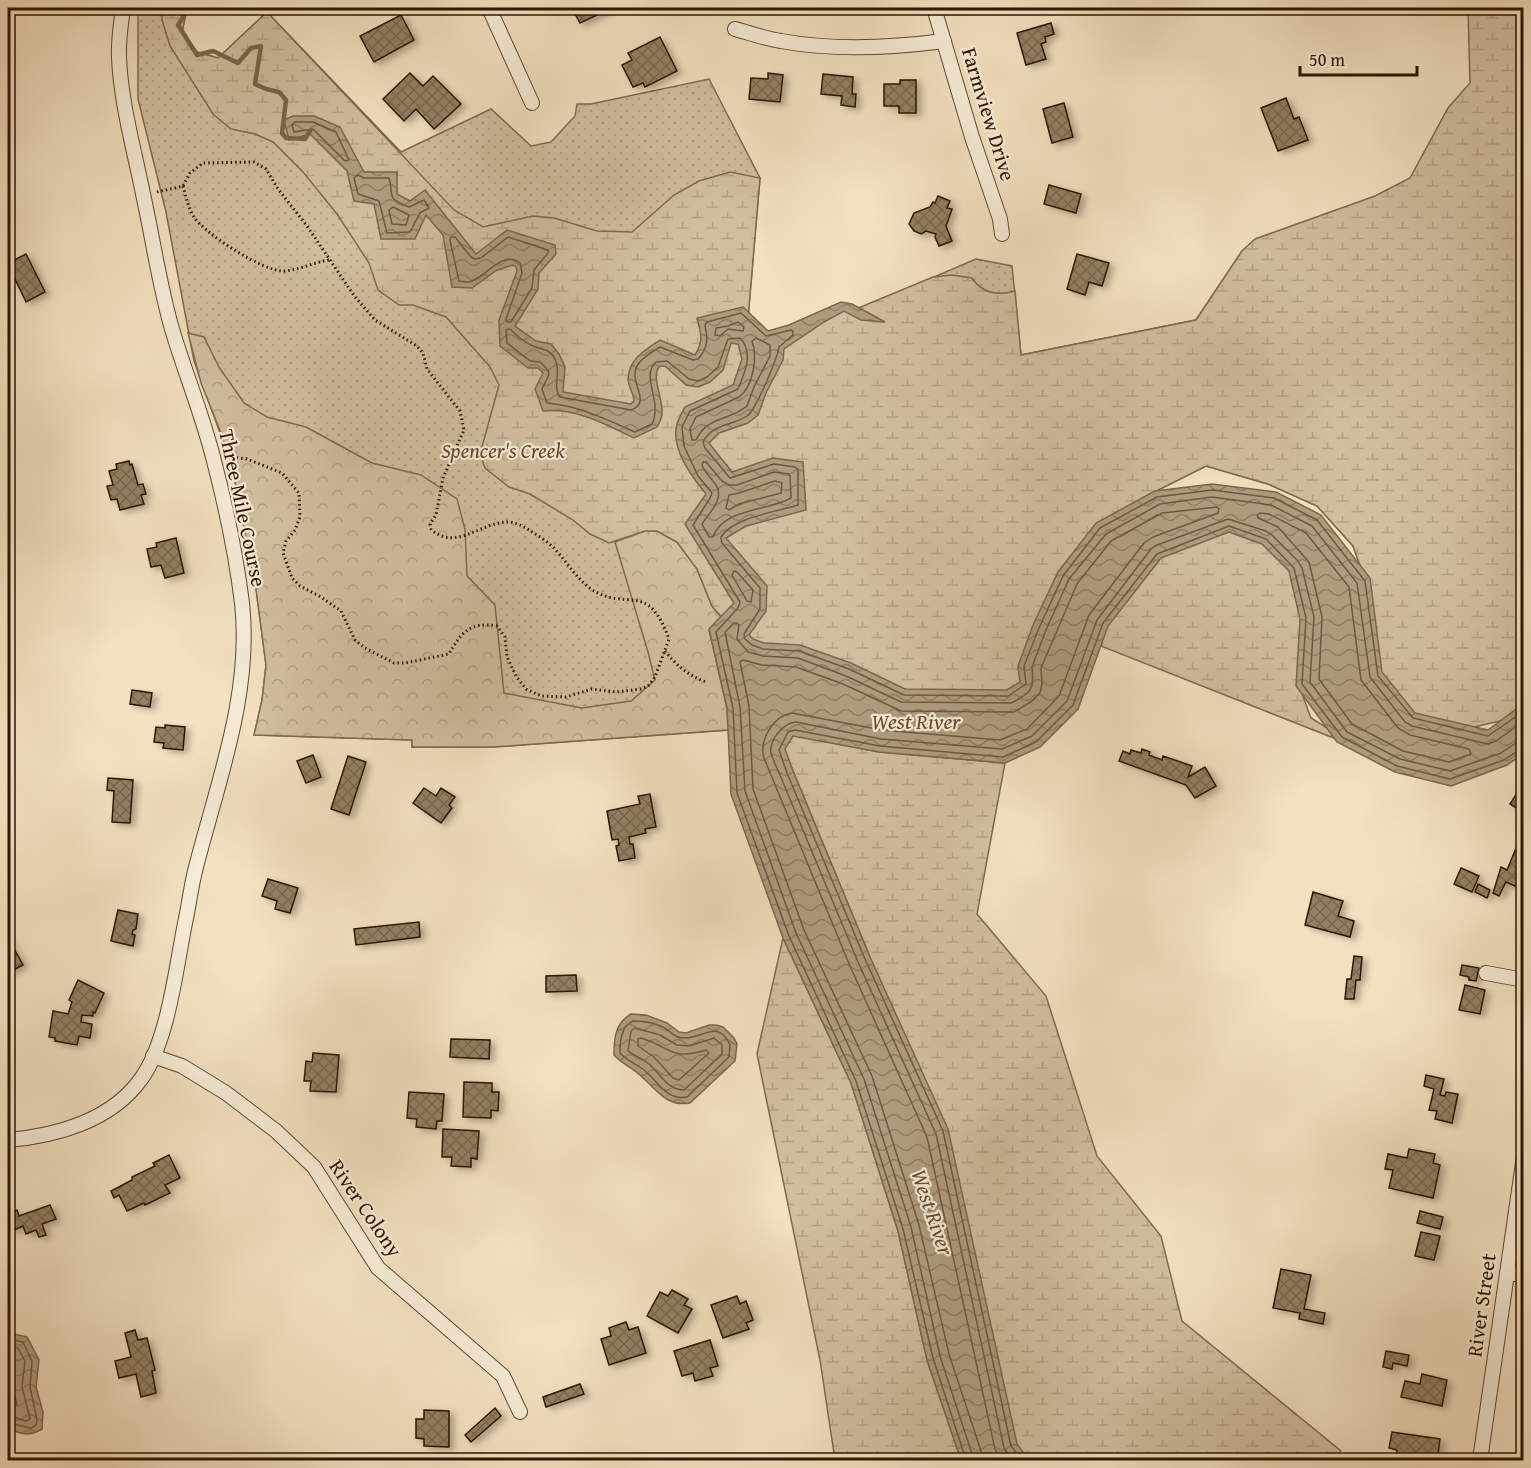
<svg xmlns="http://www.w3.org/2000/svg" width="1531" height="1468" font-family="'Gentium Book Plus',serif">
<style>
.grass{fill:url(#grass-dots);stroke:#7e6a50;stroke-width:1.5}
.forest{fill:url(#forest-crowns);stroke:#7e6a50;stroke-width:1.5}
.wetland{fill:url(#wetland-marsh);stroke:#7e6a50;stroke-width:1.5}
.water{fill:url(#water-waves);stroke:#7b664c;stroke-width:1.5}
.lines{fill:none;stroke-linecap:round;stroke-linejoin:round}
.shore{stroke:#6e5840;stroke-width:1.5}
.stream{stroke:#7b664c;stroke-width:4.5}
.building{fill:url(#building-cross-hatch);stroke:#2c1500;stroke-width:1.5;filter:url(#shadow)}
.minor-casing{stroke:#5e4830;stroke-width:16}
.path{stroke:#2c1500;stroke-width:3;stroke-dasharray:1.5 3;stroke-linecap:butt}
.minor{stroke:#f7ecd7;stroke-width:14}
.labels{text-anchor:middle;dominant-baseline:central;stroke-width:4.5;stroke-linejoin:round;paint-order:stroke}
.street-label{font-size:21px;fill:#2c1500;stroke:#f7ecd7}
.park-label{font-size:21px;font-style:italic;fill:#5e4830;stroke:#f7ecd7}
.water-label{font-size:22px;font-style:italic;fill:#604b33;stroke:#f7ecd7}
</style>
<defs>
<pattern id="grass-dots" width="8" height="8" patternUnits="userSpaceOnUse" patternTransform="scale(1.5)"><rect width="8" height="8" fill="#d1bea0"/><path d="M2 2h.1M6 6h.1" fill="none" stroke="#b4a288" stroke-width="1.8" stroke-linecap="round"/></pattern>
<pattern id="forest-crowns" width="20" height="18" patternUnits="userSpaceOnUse" patternTransform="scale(1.5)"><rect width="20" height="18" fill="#d1bea0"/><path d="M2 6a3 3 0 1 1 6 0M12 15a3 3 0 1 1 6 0" fill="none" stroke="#b4a288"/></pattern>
<pattern id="wetland-marsh" width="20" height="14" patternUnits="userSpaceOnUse" patternTransform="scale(1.5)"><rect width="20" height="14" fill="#d1bea0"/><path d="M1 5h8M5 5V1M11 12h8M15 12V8" fill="none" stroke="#b4a288"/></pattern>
<pattern id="water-waves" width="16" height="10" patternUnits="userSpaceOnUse" patternTransform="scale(1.5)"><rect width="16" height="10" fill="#af9c7f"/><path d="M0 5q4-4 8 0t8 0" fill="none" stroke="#8f7e66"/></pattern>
<pattern id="building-cross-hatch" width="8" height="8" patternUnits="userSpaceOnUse" patternTransform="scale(1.5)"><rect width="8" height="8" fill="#937f64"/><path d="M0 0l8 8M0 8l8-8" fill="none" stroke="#786750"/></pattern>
<filter id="shadow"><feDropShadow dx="5" dy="3" stdDeviation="3" flood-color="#0004"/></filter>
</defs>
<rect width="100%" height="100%" fill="#f3e1c1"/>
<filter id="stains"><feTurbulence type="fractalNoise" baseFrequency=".00333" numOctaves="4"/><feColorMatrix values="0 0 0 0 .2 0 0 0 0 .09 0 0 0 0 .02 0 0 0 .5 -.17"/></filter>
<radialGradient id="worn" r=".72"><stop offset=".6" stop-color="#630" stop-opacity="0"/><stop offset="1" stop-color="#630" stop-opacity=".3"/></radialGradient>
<path class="grass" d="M138,8H187L182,32L197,52L218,58L267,12L401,152L491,109L531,146L551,142L575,116L577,104H591L709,79L760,178L747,330L756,353L976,259L1012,266L1021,355L1196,320L1242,251L1523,607L1371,596L1353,546L1317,506L1268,484L1206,466L1142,498L1062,595L721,617L728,730L493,747H412V740L254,735L262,700L266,665L256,589L232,466L194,361L166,212L138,99Z"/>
<path class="forest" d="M188,333L204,337L219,367L244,403L267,417L306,427L372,463L421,475L457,499L465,529L467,576L495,605L504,693L582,708L631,701L655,680L648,652L615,542L645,531H657L677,542L697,569L712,606L721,617L709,630L727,708L728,730L493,747H412V740L254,735L262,700L266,665L256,589L232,466L221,433L201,383Z"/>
<g class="wetland">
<path d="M162,8H187L182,32L197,52L218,58L267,12L454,210L483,227L533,216L554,218L597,231L632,232L674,195L699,181L730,172L760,178L747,330L755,353L844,307L856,309L933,277L952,275L972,278C982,293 997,296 1015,291L1021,355L1196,320L1242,251L1255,239L1375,196L1410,178L1448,108L1470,83L1468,8H1523V707L1504,720L1440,735L1379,715L1371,596L1353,546L1317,506L1268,484L1206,466L1142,498L1062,595L1023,694L991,709L755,656L712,606L697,569L677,542L657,531H645L609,543L590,534L573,520L530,494L509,487L485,468L480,454L499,385L490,367L446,317L413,305H399L378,290L369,263L337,214L303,172L273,142L255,134L231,129L213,114L170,46L162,20Z"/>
<path d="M1251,524L1303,560L1301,691L1311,718L1359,748L1088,641L1141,552Z"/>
<path d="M793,735L879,752L1005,763L977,914L1046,996L1097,1156L1161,1236L1182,1321L1341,1451L1336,1460H1029L1017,1445L870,957L784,749Z"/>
<path d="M783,938L851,1083L898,1231L927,1360L961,1460H835L820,1360L757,1054Z"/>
</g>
<g class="water">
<path d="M293,116H314L340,127L364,172H397V194L410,201L425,190L476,254L507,230L555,245L556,254L539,273L538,289L515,326L536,341L551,344L559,354L565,367L563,392L631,404L634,401C634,394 628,386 628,379C629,359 645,350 660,340L695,355C704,340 701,334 697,318L743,307L768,331L789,325L841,302L852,304L885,322L861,320L844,311L824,322L784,349L783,360L766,393L758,415L748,423L719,433L709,443L732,472L773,458L803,462L806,510L746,526L726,538L767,586L766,611L749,635L753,639L764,643L800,645L851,663L905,689L1007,690L1020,682L1018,666L1033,625L1058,572L1096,523L1155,491L1212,484L1276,492L1321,515L1370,578L1382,672L1415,713L1488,730L1523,704V754L1507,765L1451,786L1395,772L1337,742L1296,686L1300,619L1289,571L1262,544L1229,532L1161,558L1108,626L1078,709L1040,747L1005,763L879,752L793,736L785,749L793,771L870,957L948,1129L1017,1444L1029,1460H961L927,1360L898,1231L851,1083L783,938L731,794L727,708L709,629L734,603L685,524L706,494C692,477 670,448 677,424C679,418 682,412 685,407L733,385L742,359L738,344L731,343L723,370L710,382L698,387L686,385L665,366H660C650,376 664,400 662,414C662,418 659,423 657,427L634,438C607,425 575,407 543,411L535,389L543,373L538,368H528L500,346L499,320L517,271L516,267L513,265L497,270L472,288L452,287L443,235L426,215L415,239H381L374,204L354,201L347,171L310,134L289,140L284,120Z"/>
<path d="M631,1014L646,1015L667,1023L679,1032L686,1033L709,1025H716L723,1027L734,1038L737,1044L735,1061L690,1103C666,1107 657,1090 641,1076C633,1068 622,1064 614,1055C614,1039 615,1023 631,1014Z"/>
<path d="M8,1333L27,1337L39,1360L36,1387L43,1412L42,1429C29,1437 20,1434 8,1428Z"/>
</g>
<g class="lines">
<g class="shore">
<path d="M295,122H313L336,132L349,160L345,161L313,129L294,132L292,125Z"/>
<path d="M358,175L364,178H389C395,197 384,197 409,207L424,200L429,208L420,213L410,232L387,233L379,201L358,194L354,178Z"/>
<path d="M393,207L409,215L406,225L392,224L389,210Z"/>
<path d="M451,237H455L471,257L475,259L481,258L508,237L548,250V253L534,270L532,288L511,322H507L506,319L522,273L520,263C502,249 485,279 469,282C468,282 459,281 459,281L450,240Z"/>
<path d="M738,322L744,327L743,331L728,329L720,336L715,335L716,328L728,326Z"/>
<path d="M756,338L770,345V356L754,387L747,406C730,421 708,415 696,440H692L690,429L696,417L739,397C753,387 758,357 752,341Z"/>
<path d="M703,462H706L722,481L729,485H737L774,472L789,474L790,476L791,498C769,511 723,508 713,537H709L702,524C709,513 725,499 716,485C711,478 705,473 702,465Z"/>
<path d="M775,481L782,483L781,493L739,504L729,510L726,508L729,495L739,493Z"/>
<path d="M1260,513L1269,514L1306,533L1349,587L1361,680L1398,728L1410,735L1469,749L1471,754L1449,762L1403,751L1352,724L1319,679L1322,617L1309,562L1278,527L1258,518L1257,515Z"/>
<path d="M734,571L737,572L753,590L751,602L747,601L732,575Z"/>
<path d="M633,1021C644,1021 656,1023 665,1028C672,1033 676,1039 685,1038C704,1038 718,1019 730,1045L729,1057L687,1097C666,1101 658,1081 644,1070C637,1064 627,1061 620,1053C620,1041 621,1026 633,1021Z"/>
<path d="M635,1028L660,1035L677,1045L689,1046L714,1038L722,1045V1054L684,1090C667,1090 661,1074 649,1064C643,1059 635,1056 628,1051L631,1031Z"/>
<path d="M641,1038C671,1047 670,1061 706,1050L709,1053L679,1080L673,1078L654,1057L638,1046V1039Z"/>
<path d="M8,1339L23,1342L32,1361L30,1387L37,1420L36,1425L31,1428L8,1423"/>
<path d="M8,1346L18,1348L25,1361L22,1387L30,1419L26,1421L8,1415"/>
<path d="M8,1355L12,1356L15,1363L13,1390L17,1404L15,1407L8,1406"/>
<path d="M966,1460L933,1358L903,1229L856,1081L789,936L737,793L733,708L716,632L738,608L740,602L693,525L710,498L712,493L698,476L684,446L682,427L690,411L738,389C745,373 754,352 740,338L728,339L718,367L707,377L698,381L689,379L667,361L656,362C640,376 663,401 652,424L635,432C605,419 580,406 547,403L542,389L549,375L548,370L540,362L530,361L507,343L506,330L510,329C516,335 525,343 533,346C542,350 548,348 554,357C562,370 552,388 560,397L631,410C653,402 628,383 637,366C641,358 652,352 660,347L693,360L698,359C708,348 708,339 705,325L707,322L741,313L766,336L791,330L793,331V335L779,347C777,359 756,410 747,416C732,426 713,423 703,442L705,448L730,478L774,464L795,467L798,469V505C777,512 733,517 721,537L722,543L760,588V609L744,634L745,639L752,645L763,649L799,651L849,669L904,695L1008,696L1026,684L1024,666L1039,628L1063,576L1100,528L1157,497L1212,490L1274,498L1317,520L1365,581L1378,676L1413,718L1488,736L1524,711"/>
<path d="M974,1460L940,1356L911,1227L864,1079L796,933L745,791L740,707L725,632L734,623H737L739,625L737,639L748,652L763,656L798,658L846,676L901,702L1011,703C1033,692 1034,689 1032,667L1046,630L1069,579L1106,534L1160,504L1212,497L1271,505L1312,526L1357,583L1370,677L1405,722L1412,726L1488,744L1496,741L1524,721"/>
<path d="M983,1460L981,1451L949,1354L919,1225L872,1076L804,930L753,789L749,706L740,662L743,660L762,665L796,667L843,684L901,711L1014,712L1032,701L1040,693L1042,684L1041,668L1077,584L1111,541L1162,513L1217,507L1219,509L1218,513L1153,537L1144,543L1089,615L1059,696L1027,729L1000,740L882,730L792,713C773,716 759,740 764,758L850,966L927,1137L995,1449L1001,1460"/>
<path d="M1012,1460L1004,1448L936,1134L858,962L780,775C777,768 773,760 771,753C769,740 783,723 796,722L881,739L1002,749L1032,736L1067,701L1097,620L1151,549L1157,545L1228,519L1266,531L1272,535L1298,561L1302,568L1314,617L1310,682L1347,732L1400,759L1450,771L1501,753L1516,743L1524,742"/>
<path d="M1022,1460L1011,1446L943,1131L865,959L787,773L779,750L788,732L795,730L880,746L1003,757L1036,742L1073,705L1103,623L1157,554L1229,526L1266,539L1294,568L1306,618L1302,684L1342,737L1397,766L1450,779L1504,760L1519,750H1524"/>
</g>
<path class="stream" d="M189,8L178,25L197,55L213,51L238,63L251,48L261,46L255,84L266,89L279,92L286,100L282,133L286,138L305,139L310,131"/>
</g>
<g class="building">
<path d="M572,8H612L580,23Z"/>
<path d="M401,15L414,40L374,62L360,36Z"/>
<path d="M1051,23L1054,34L1045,37L1046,42L1041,44L1046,59L1026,65L1017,33Z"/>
<path d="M660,37L677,71L645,87L643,83L633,87L622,65L632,60L628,53Z"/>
<path d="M410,73L423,86L433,76L461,104L434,129L416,109L404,121L383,99Z"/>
<path d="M768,73L783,75L780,102L749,99L751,78L768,79Z"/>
<path d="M823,74L853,77L852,94H856L855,107L841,105L842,96L821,94Z"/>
<path d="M900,80H916V113H899V106H884V84H900Z"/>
<path d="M1286,98L1294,119L1299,117L1308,140L1278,151L1261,108Z"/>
<path d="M1064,103L1073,137L1052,143L1043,109Z"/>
<path d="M1049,185L1081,194L1076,213L1044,204Z"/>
<path d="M938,196L950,201L947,208L952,209L946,226L952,241L939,246L935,237L936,234L926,231L921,234L914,231L909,224L914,213L930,207L933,202L935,203Z"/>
<path d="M26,254L45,292L26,302L15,279L11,281L8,275V263Z"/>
<path d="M1077,254L1109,263L1102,286L1089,282L1085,295L1067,289Z"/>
<path d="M129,461L130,465L132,464L138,485L143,484L146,494L141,495L144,504L120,510L117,499L111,500L107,486L113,485L109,471L117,469L116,464Z"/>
<path d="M176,538L184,573L165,578L161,565L151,567L147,549L157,547L156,543Z"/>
<path d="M132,690L152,693L150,707L130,704Z"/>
<path d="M165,725L185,727L183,750L163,748L164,743L154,742L156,727L165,728Z"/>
<path d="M1142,749L1150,752L1149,755L1162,760L1163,756L1192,766L1188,777L1205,767L1216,786L1195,798L1186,785L1119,761L1123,751L1130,754L1131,750L1141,753Z"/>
<path d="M313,755L321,777L306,783L297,761Z"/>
<path d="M348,756L366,762L349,815L331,809Z"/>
<path d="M108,778L133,780L130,823L112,822L114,791L107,790Z"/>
<path d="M1524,782V813L1510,804Z"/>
<path d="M424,788L436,796L441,788L455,797L449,805L452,808L441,823L413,803Z"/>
<path d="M650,794L656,827L645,829L646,833L629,837L630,844H633L635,858L619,861L616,846L619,845L618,839L612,840L607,811L640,804L638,796Z"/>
<path d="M1517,846L1524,848V872L1517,887L1506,882L1499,896L1493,893L1501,867L1507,870Z"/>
<path d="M1461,868L1479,876L1472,892L1454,884Z"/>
<path d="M268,879L298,888L290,913L275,909L277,901L262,896Z"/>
<path d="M1478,884L1490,890L1487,898L1475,892Z"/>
<path d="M1313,892L1343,901L1338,916L1354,921L1350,937L1305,925Z"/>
<path d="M118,910L138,914L136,929L133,930L132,934L135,935L133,946L111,941Z"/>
<path d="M419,922L420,937L356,945L354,929Z"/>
<path d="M8,938L23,965L8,973Z"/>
<path d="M1354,956L1362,957L1360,980H1356L1354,999H1345L1347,979H1351Z"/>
<path d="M1462,965L1479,968L1476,981L1469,980V977L1460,975Z"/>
<path d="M576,975L577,991L546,992V976Z"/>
<path d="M78,980L104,993L95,1013L93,1012V1016L82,1015L81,1022L92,1024L90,1038L79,1036L77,1045L55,1041V1038L49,1037L53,1011L68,1014L72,1002L69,1000Z"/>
<path d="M1465,985L1485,990L1480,1014L1459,1010Z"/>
<path d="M451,1039L490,1040L489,1059L450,1057Z"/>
<path d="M313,1053L339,1055L336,1092L310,1091L311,1081H304L306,1061L312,1062Z"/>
<path d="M1426,1075L1444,1079L1440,1095L1445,1096L1446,1092L1458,1094L1452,1123L1435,1119L1437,1111L1429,1110L1434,1089L1424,1086Z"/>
<path d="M464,1082L492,1083V1092H499L498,1111L491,1110V1118L463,1117Z"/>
<path d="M409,1092L444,1094L442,1121H437L436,1129L416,1127L417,1119L407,1118Z"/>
<path d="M443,1129L479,1131L477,1159L471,1158V1167L451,1166L452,1157H442Z"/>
<path d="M1409,1149L1435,1154L1433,1163L1440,1165L1433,1198L1389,1188L1393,1170L1385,1169L1388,1154L1407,1158Z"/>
<path d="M169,1155L180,1178L165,1185L170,1193L145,1205L144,1203L127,1211L119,1195L114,1198L111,1191L132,1180V1177L155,1166L153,1163Z"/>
<path d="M50,1205L56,1219L42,1224L46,1235L39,1237L36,1230L26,1234L23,1226L12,1231L8,1220V1213L17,1210L19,1216Z"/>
<path d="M1420,1211L1443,1217L1440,1229L1417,1223Z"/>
<path d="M1421,1232L1440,1236L1434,1260L1415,1256Z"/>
<path d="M1281,1269L1311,1275L1304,1309L1325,1313L1323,1324L1299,1319L1300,1313L1273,1308Z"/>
<path d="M672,1290L688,1299L684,1305L692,1309L678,1333L647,1316L660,1292L668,1296Z"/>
<path d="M737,1296L740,1304L746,1301L753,1320L746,1323L749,1329L723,1338L711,1305Z"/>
<path d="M626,1322L629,1330L638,1327L646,1353L609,1365L601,1339L611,1336L609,1328Z"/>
<path d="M135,1330L138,1340L147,1338L155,1370L152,1371L156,1393L141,1397L136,1374L119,1378L115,1361L131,1357L125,1333Z"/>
<path d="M710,1340L718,1366L710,1368L713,1376L695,1381L693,1373L682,1376L674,1351Z"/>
<path d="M1386,1351L1409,1355L1407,1366L1393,1363L1392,1369L1383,1367Z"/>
<path d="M1422,1374L1447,1380L1442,1406L1401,1397L1405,1381L1420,1384Z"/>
<path d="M580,1384L584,1394L546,1407L543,1397Z"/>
<path d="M495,1408L501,1416L471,1442L465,1435Z"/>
<path d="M424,1410L449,1411V1447L424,1446V1439L416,1438V1419H424Z"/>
<path d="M1392,1432L1440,1439L1438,1456L1425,1454L1424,1460H1396L1397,1450L1389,1448Z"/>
</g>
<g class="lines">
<defs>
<g id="minor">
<path d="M489,8L532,103"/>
<path d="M934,8L972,137L1000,219L1002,234"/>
<path d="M735,29C750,33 766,39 781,41C835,51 890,48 944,41"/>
<path d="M1486,973L1524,980"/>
<path d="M153,1056L182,1066L226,1093L276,1131L314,1167L378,1268L503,1376L520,1412"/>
<path d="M8,1140C56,1136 111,1121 141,1079C168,1042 176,968 185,923C189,905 191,886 196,867C218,781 252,693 242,603C236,555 226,507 214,461C203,416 185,373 172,329C159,284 153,239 143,194C134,149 121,103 119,58C118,41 121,24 123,8"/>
<path d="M1507,1273L1524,1275"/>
<path d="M1480,1460L1524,1156"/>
</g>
</defs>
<use href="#minor" class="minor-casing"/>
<g class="path">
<path d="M183,186C186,197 188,207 194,217C205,234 264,272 284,271C300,270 314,262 329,260"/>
<path d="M157,192L183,186L190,173L203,163L254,162L266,169L278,189L307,226L355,297L375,320L417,346L423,353L427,369L460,411L464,430L443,478L436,515L430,524L431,529C455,552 481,522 508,522C515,522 522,526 529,530C537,535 547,541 554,548C567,562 576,578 591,589C628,613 647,579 669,639L655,677L649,685L642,689L616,692L592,689L566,697L541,696L526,689L516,676L507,657L505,637L497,626C470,621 461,633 449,654L405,663H394L365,648L355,640L341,611L321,597L300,586L292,578L283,553L286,541L295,530L300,517L299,493L282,473L247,459L227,457"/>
<path d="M665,651C676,665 689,676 706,682"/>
</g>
<use href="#minor" class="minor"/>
</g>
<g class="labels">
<g class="street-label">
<text transform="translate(989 114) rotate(73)">Farmview Drive</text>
<text transform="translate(243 508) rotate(78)">Three Mile Course</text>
<text transform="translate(366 1208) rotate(56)">River Colony</text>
<text transform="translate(1481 1305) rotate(-82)">River Street</text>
</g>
<g class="park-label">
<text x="503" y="450">Spencer's Creek</text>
</g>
<g class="water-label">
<text x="916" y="721">West River</text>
<text transform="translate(933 1212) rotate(71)">West River</text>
</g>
</g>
<rect width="1531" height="1468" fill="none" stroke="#f3e1c1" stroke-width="30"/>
<rect x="9" y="9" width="1513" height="1450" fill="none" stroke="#2c1500" stroke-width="3"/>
<rect x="15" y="15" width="1501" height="1438" fill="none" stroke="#2c1500" stroke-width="1.5"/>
<path d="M1300 66v9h117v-9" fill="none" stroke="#2c1500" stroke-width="3"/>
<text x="1309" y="66" font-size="18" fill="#2c1500" stroke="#f7ecd7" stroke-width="4.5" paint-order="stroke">50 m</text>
<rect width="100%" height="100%" filter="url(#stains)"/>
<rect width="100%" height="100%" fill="url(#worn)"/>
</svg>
